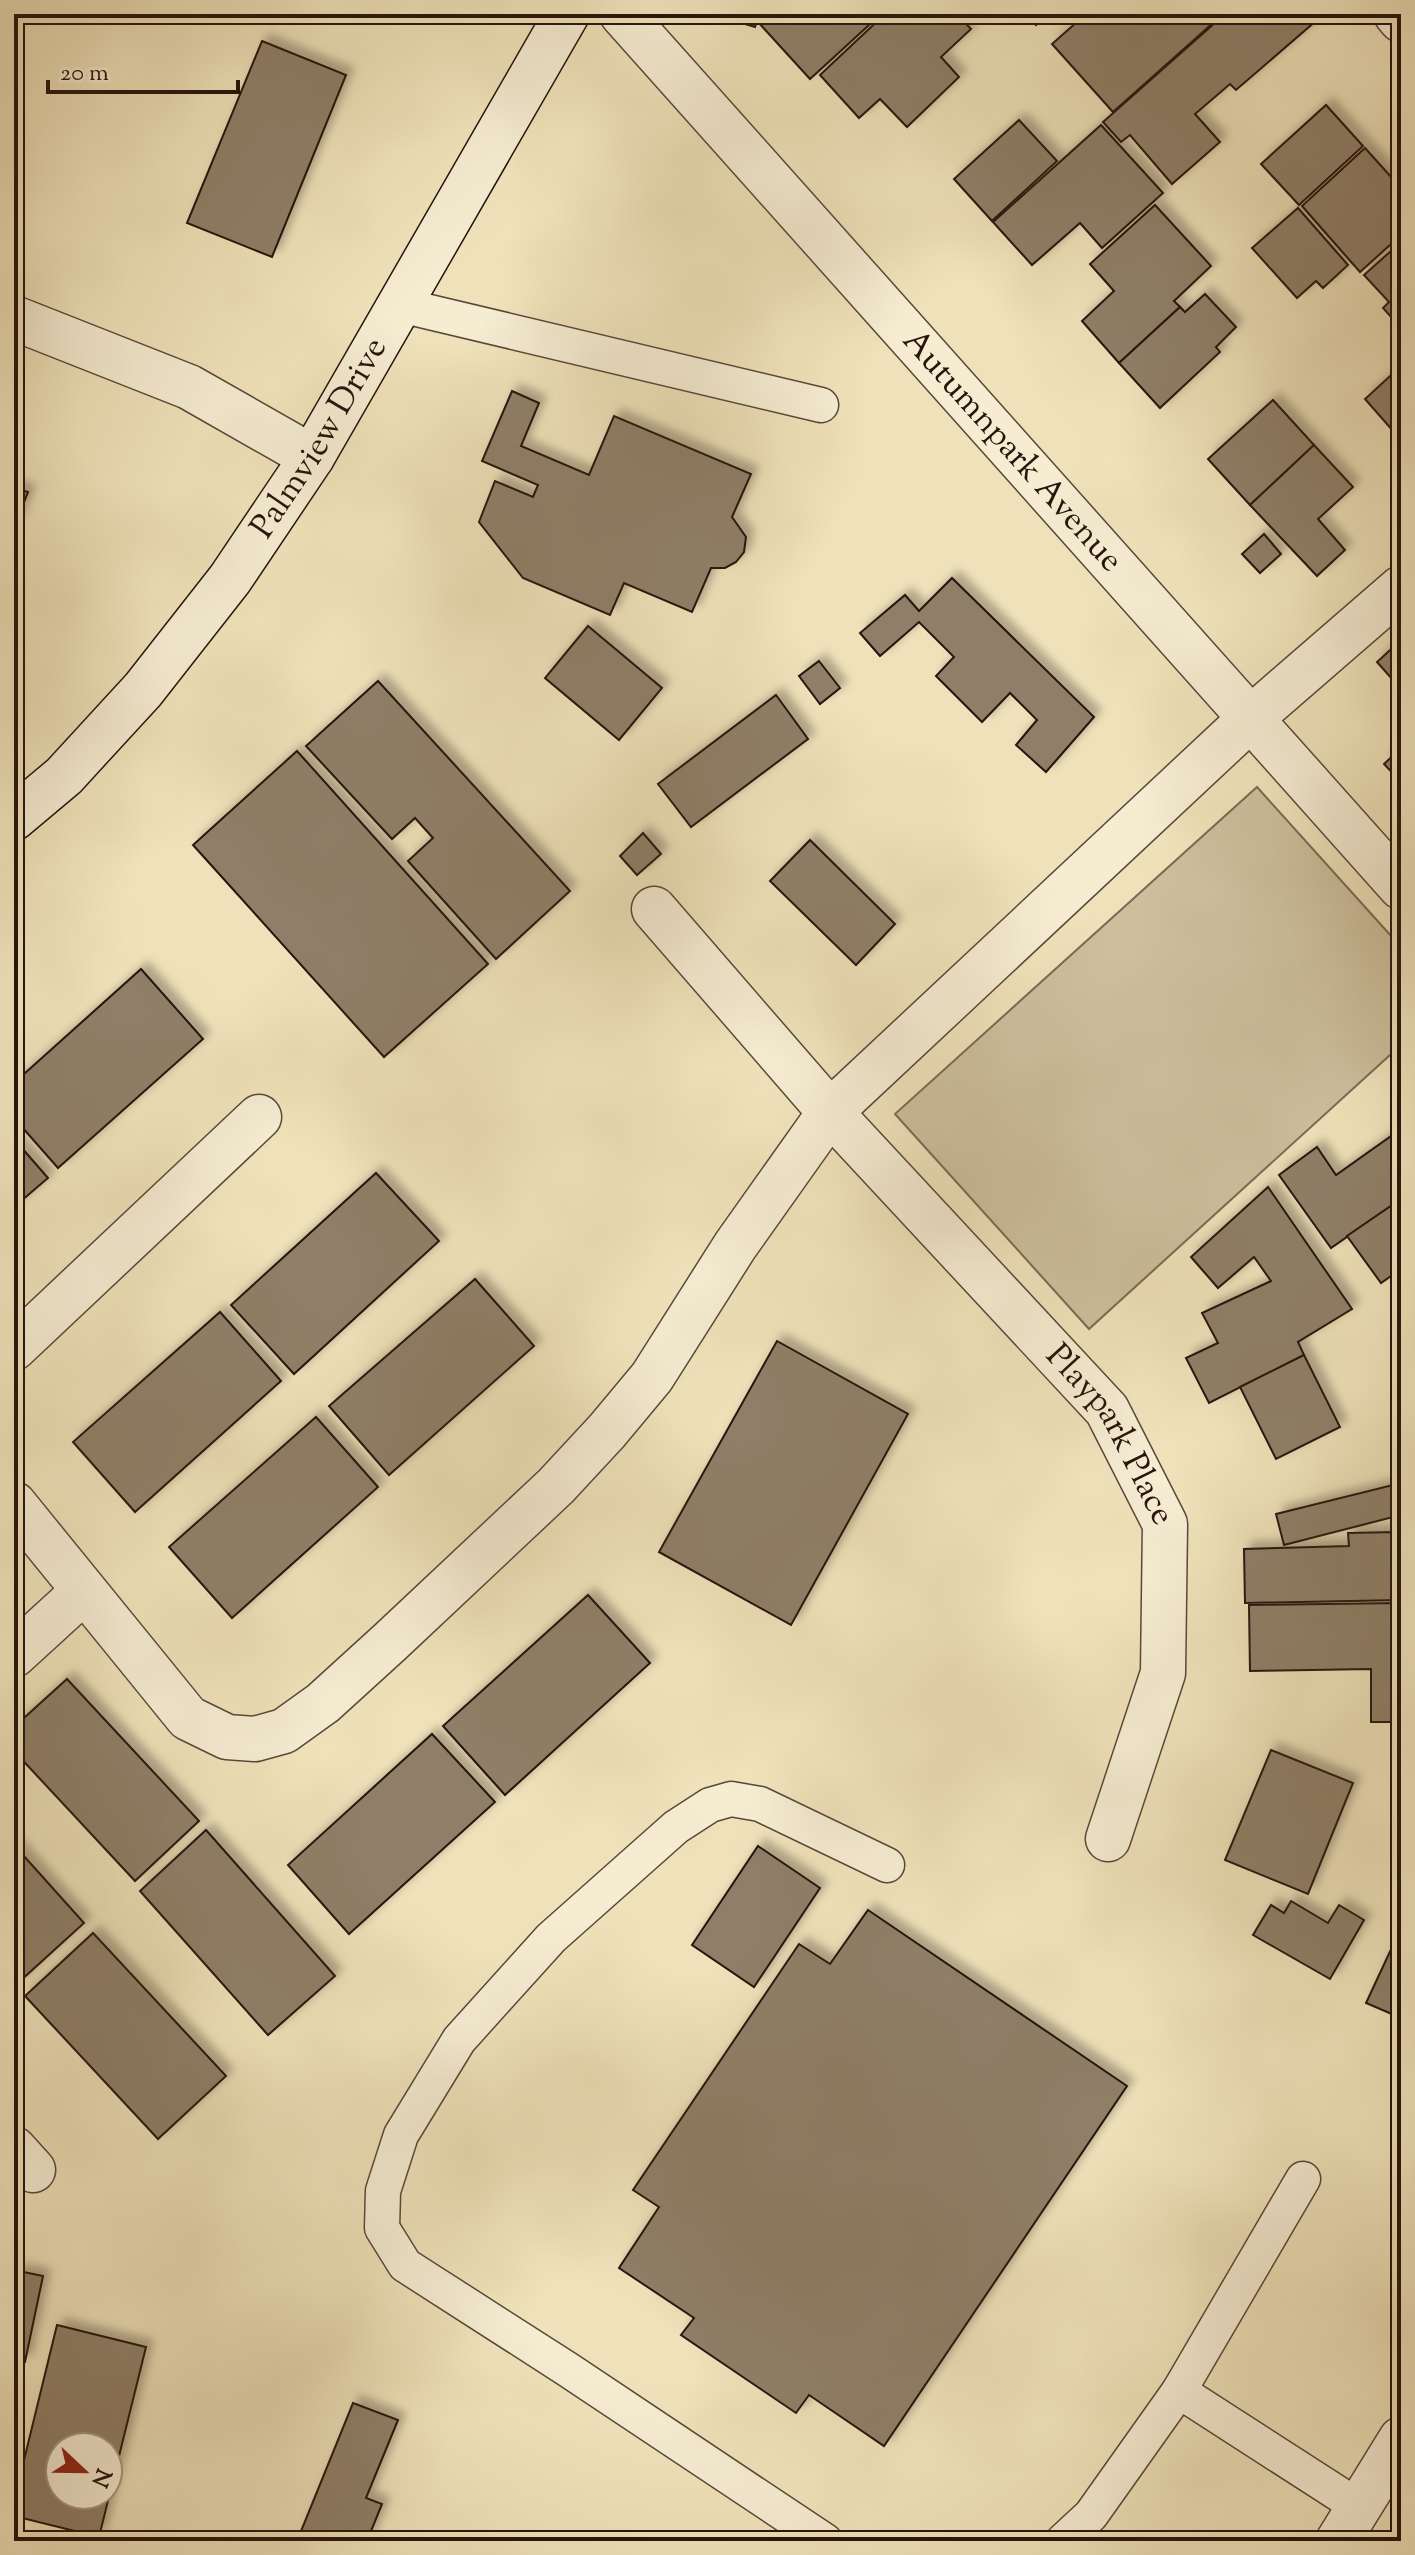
<svg xmlns="http://www.w3.org/2000/svg" width="1415" height="2555" font-family="'Sorts Mill Goudy',serif">
<style>
.green{fill:#cdbf9d;stroke:#7a6a55;stroke-width:2}
.building{fill:#8f7f67;stroke:#27140d;stroke-width:2;fill-rule:evenodd;filter:url(#shadow)}
.lines{fill:none;stroke-linecap:round;stroke-linejoin:round}
.lane-casing{stroke:#594838;stroke-width:37}
.street-casing{stroke:#594838;stroke-width:47}
.secondary-casing{stroke:#27140d;stroke-width:47}
.lane{stroke:#f5ecd2;stroke-width:34}
.street{stroke:#f5ecd2;stroke-width:44}
.secondary{stroke:#f5ecd2;stroke-width:44}
.labels{text-anchor:middle;dominant-baseline:central;stroke-width:6;stroke-linejoin:round;paint-order:stroke}
.street-label{font-size:34px;fill:#27140d;stroke:#f5ecd2}
</style>
<defs>
<filter id="shadow"><feDropShadow dx="7" dy="-7" stdDeviation="4" flood-color="#0004"/></filter>
</defs>
<rect width="100%" height="100%" fill="#efe2ba"/>
<filter id="stains"><feTurbulence type="fractalNoise" baseFrequency=".0025" numOctaves="4"/><feColorMatrix values="0 0 0 0 .2 0 0 0 0 .09 0 0 0 0 .02 0 0 0 .5 -.17"/></filter>
<radialGradient id="worn" r=".72"><stop offset=".6" stop-color="#630" stop-opacity="0"/><stop offset="1" stop-color="#630" stop-opacity=".3"/></radialGradient>
<path class="green" d="M1257,787L1401,947V1045L1089,1329L895,1114Z"/>
<g class="building">
<path d="M712,14H759L755,27Z"/>
<path d="M767,14H881L810,79L758,22Z"/>
<path d="M885,14H957L971,29L941,57L959,77L907,127L880,99L859,118L820,75Z"/>
<path d="M1026,14H1048L1036,25Z"/>
<path d="M1086,14H1223L1113,112L1052,44Z"/>
<path d="M1225,14H1324L1236,90L1230,84L1195,114L1220,142L1172,184L1130,135L1121,142L1103,122Z"/>
<path d="M262,41L346,75L272,257L187,223Z"/>
<path d="M1326,105L1363,146L1299,205L1261,164Z"/>
<path d="M1019,120L1057,161L992,221L954,179Z"/>
<path d="M1101,125L1163,193L1102,248L1080,223L1032,265L993,222Z"/>
<path d="M1365,148L1401,188V235L1360,272L1302,206Z"/>
<path d="M1155,205L1211,266L1174,301L1180,307L1119,363L1082,321L1114,291L1090,264Z"/>
<path d="M1298,208L1348,265L1323,288L1316,281L1297,298L1252,248Z"/>
<path d="M1401,242V328L1383,308L1389,302L1364,275Z"/>
<path d="M1205,294L1236,327L1216,347L1220,352L1160,408L1119,363L1180,307L1185,312Z"/>
<path d="M1401,366V440L1365,399Z"/>
<path d="M512,391L539,403L521,446L589,475L614,416L751,474L732,517L746,537L744,552L736,562L725,568H711L692,612L624,583L610,615L523,578L479,522L495,481L533,497L538,485L482,461Z"/>
<path d="M1273,400L1314,445L1250,505L1208,459Z"/>
<path d="M1314,445L1353,487L1318,519L1345,550L1317,576L1250,505Z"/>
<path d="M14,487L28,492L14,528Z"/>
<path d="M1264,534L1281,554L1260,573L1242,554Z"/>
<path d="M952,578L1094,717L1046,772L1016,745L1037,720L1010,693L982,722L936,676L954,657L919,622L880,656L860,633L905,595L919,611Z"/>
<path d="M588,626L662,688L619,740L545,678Z"/>
<path d="M1401,640V689L1377,662Z"/>
<path d="M819,661L840,688L820,704L799,676Z"/>
<path d="M378,681L570,891L496,959L408,861L433,838L415,818L392,839L306,746Z"/>
<path d="M776,695L808,739L691,827L658,784Z"/>
<path d="M1401,748V782L1384,764Z"/>
<path d="M297,751L488,964L384,1057L193,845Z"/>
<path d="M643,833L661,854L637,875L620,856Z"/>
<path d="M810,840L895,924L856,965L770,881Z"/>
<path d="M141,969L203,1039L58,1168L14,1118V1083Z"/>
<path d="M1401,1129V1199L1331,1248L1279,1175L1317,1147L1336,1175Z"/>
<path d="M14,1139L48,1178L14,1207Z"/>
<path d="M376,1173L439,1241L294,1374L231,1305Z"/>
<path d="M1268,1187L1352,1309L1298,1342L1304,1355L1209,1403L1186,1358L1218,1343L1202,1313L1271,1281L1254,1257L1218,1288L1191,1257Z"/>
<path d="M1401,1199V1269L1381,1283L1347,1236Z"/>
<path d="M475,1279L534,1346L389,1475L329,1406Z"/>
<path d="M220,1312L281,1381L135,1512L73,1442Z"/>
<path d="M777,1341L908,1414L791,1625L659,1552Z"/>
<path d="M1304,1355L1340,1427L1276,1459L1240,1387Z"/>
<path d="M316,1417L378,1487L232,1618L169,1547Z"/>
<path d="M1401,1483V1515L1284,1545L1276,1514Z"/>
<path d="M1396,1532L1397,1543H1401V1600L1245,1603L1244,1549L1349,1546L1348,1533Z"/>
<path d="M588,1595L650,1663L505,1795L443,1726Z"/>
<path d="M1401,1603V1722H1371V1669L1250,1671L1249,1605Z"/>
<path d="M67,1679L199,1821L135,1881L14,1751V1727Z"/>
<path d="M432,1734L495,1802L349,1934L288,1865Z"/>
<path d="M1271,1750L1353,1783L1308,1894L1225,1860Z"/>
<path d="M206,1830L335,1976L268,2035L140,1891Z"/>
<path d="M14,1845L84,1923L19,1982L14,1977Z"/>
<path d="M758,1846L820,1888L754,1987L692,1945Z"/>
<path d="M1291,1901L1328,1923L1339,1905L1364,1920L1330,1979L1253,1935L1271,1905L1284,1913Z"/>
<path d="M868,1910L1127,2086L884,2446L809,2395L796,2413L681,2335L694,2318L619,2268L659,2207L633,2190L799,1944L830,1964Z"/>
<path d="M1401,1928V2018L1366,2003Z"/>
<path d="M93,1933L226,2076L158,2139L25,1996Z"/>
<path d="M14,2270L43,2276L25,2362L14,2359Z"/>
<path d="M57,2325L146,2347L99,2537L14,2516V2501ZM60,2447H108V2495H60Z"/>
<path d="M353,2403L398,2420L366,2498L382,2504L367,2541H297Z"/>
</g>
<g class="lines">
<defs>
<g id="lane">
<path d="M400,305L821,405"/>
<path d="M1179,2391L1303,2179"/>
<path d="M825,2541L567,2369L405,2265L382,2228L383,2191L401,2135L459,2040L551,1938L676,1827L710,1805L731,1799L760,1804L887,1865"/>
<path d="M1063,2541L1091,2515L1179,2391L1359,2507"/>
</g>
<g id="street">
<path id="s1" d="M622,14L1401,887"/>
<path d="M1396,14L1401,20"/>
<path d="M14,318L189,387L312,457"/>
<path id="s2" d="M654,909L830,1112L1107,1410L1165,1524L1163,1673L1108,1839"/>
<path d="M14,1348L259,1117"/>
<path d="M14,1504L188,1718L227,1737L255,1739L284,1731L323,1703L390,1642L556,1486L607,1431L652,1377L735,1246L830,1112L1250,719L1401,588"/>
<path d="M14,1655L84,1591"/>
<path d="M14,2149L33,2170"/>
<path d="M1338,2541L1401,2439"/>
</g>
<g id="secondary">
<path id="s3" d="M14,818L64,776L143,690L230,579L312,457L567,14"/>
</g>
</defs>
<use href="#lane" class="lane-casing"/>
<use href="#street" class="street-casing"/>
<use href="#secondary" class="secondary-casing"/>
<use href="#lane" class="lane"/>
<use href="#street" class="street"/>
<use href="#secondary" class="secondary"/>
</g>
<g class="labels">
<g class="street-label">
<text stroke="none"><textPath href="#s3" startOffset="490">Palmview Drive</textPath></text>
<text stroke="none"><textPath href="#s1" startOffset="586">Autumnpark Avenue</textPath></text>
<text stroke="none"><textPath href="#s2" startOffset="698">Playpark Place</textPath></text>
</g>
</g>
<rect width="1415" height="2555" fill="none" stroke="#efe2ba" stroke-width="48"/>
<rect x="16" y="16" width="1383" height="2523" fill="none" stroke="#27140d" stroke-width="4"/>
<rect x="24" y="24" width="1367" height="2507" fill="none" stroke="#27140d" stroke-width="2"/>
<g transform="translate(84 2471) rotate(112)"><circle r="38" fill="#f5ecd2" stroke="#a39683" stroke-width="2"/>
<path d="M0-6L14 30L0 20L-14 30Z" fill="#8f2418"/>
<text y="-12" font-size="22" font-weight="bold" text-anchor="middle" fill="#27140d">N</text>
</g>
<path d="M48 80v12h190v-12" fill="none" stroke="#27140d" stroke-width="4"/>
<text x="60" y="80" font-size="24" fill="#27140d" stroke="#f5ecd2" stroke-width="6" paint-order="stroke">20 m</text>
<rect width="100%" height="100%" filter="url(#stains)"/>
<rect width="100%" height="100%" fill="url(#worn)"/>
</svg>
